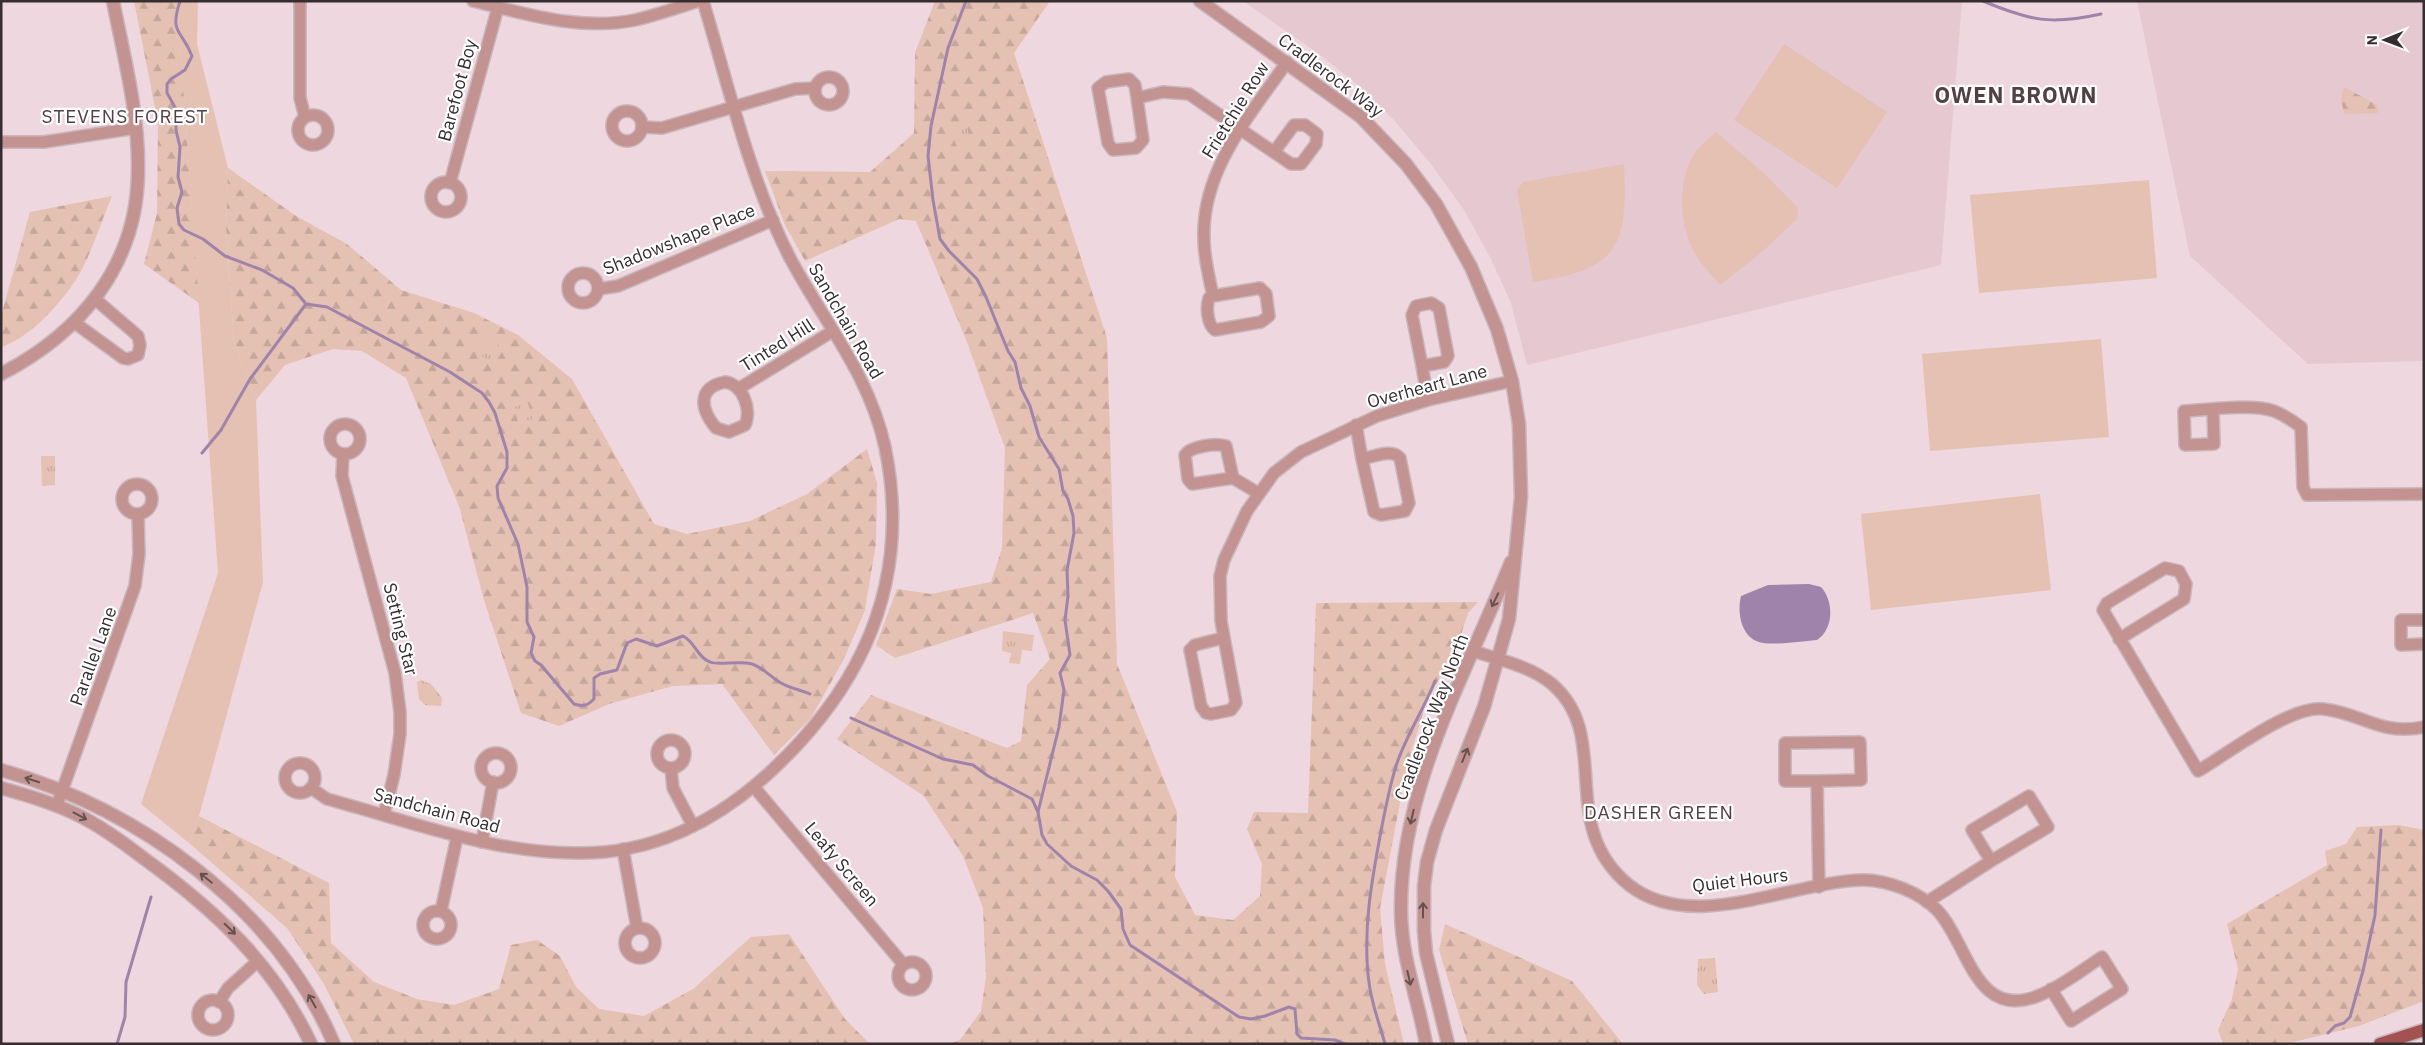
<svg xmlns="http://www.w3.org/2000/svg" width="2425" height="1045" font-family="'IBM Plex Sans',sans-serif">
<style>
.built{fill:#e6c8d0}
.grass{fill:#e4c1b3}
.forest{fill:url(#forest-firs)}
.park{fill:url(#park-tufts)}
.water{fill:#9f83ab}
.lines{fill:none;stroke-linecap:round;stroke-linejoin:round}
.stream{stroke:#9f83ab;stroke-width:3}
.minor-casing{stroke:#c9b5bb;stroke-width:14}
.tertiary-casing{stroke:#c9b5bb;stroke-width:15}
.primary-casing{stroke:#c9b5bb;stroke-width:15}
.minor{stroke:#c29391;stroke-width:11}
.tertiary{stroke:#c29391;stroke-width:12}
.primary{stroke:#a35251;stroke-width:12}
.oneway{stroke:#665151}
.labels{text-anchor:middle;dominant-baseline:central;stroke-width:4.5;stroke-linejoin:round;paint-order:stroke}
.street-label{font-size:18px;fill:#352d2f;stroke:#fff}
.neighbourhood-label{font-size:19px;letter-spacing:1px;fill:#524045;stroke:#fff}
.district-label{font-size:22px;font-weight:bold;letter-spacing:1px;fill:#524045;stroke:#fff}
</style>
<defs>
<pattern id="forest-firs" width="22" height="20" patternUnits="userSpaceOnUse" patternTransform="scale(1.25)"><rect width="22" height="20" fill="#e4c1b3"/><path d="M5 1l3.5 6h-7zM16 11l3.5 6h-7z" fill="#c4a69a"/></pattern>
<pattern id="park-tufts" width="24" height="20" patternUnits="userSpaceOnUse" patternTransform="scale(1.25)"><rect width="24" height="20" fill="#e4c1b3"/><path d="M3 7l-1-3M5 7V3M7 7l1-3M15 17l-1-3M17 17v-4M19 17l1-3" fill="none" stroke="#c4a69a"/></pattern>
</defs>
<rect width="100%" height="100%" fill="#eed7de"/>
<g class="built">
<path d="M1243,1H1962L1941,265L1527,365L1511,303L1491,259L1464,210L1431,164L1394,120L1358,85L1320,55Z"/>
<path d="M2137,1H2424V361L2308,364L2190,256Z"/>
</g>
<g class="grass">
<path d="M177,1H198L197,44L228,168L226,226L234,341L256,400L263,582L199,816L189,843L141,804L218,573Z"/>
<path d="M1784,44L1887,112L1837,188L1734,120Z"/>
<path d="M1716,132L1766,175L1798,208L1797,219L1763,251L1720,285C1713,276 1704,268 1698,258C1679,230 1676,184 1694,154C1699,146 1709,139 1716,132Z"/>
<path d="M1624,164C1628,247 1618,270 1533,282L1517,190L1523,182Z"/>
<path d="M2149,180L2157,278L1979,293L1970,195Z"/>
<path d="M2101,339L2109,437L1930,451L1922,354Z"/>
<path d="M2040,494L2051,590L1871,610L1861,514Z"/>
</g>
<g class="forest">
<path d="M134,1H177L199,303L144,264L157,213L158,123Z"/>
<path d="M935,1H1050L1014,53L1107,338L1117,664L1177,812L1175,877L1195,915L1233,920L1260,896L1262,864L1247,829L1254,812L1308,813L1316,603L1478,602L1468,613L1458,644L1426,703L1407,766L1380,908L1385,964L1404,1044H949L960,1040L981,1011L986,977L983,908L963,856L924,796L837,739L871,695L1007,748L1021,741L1027,685L1050,659L1033,613L895,658L876,645L897,589L931,594L991,582L1002,548L1005,448L967,342L916,221L899,219L805,261L785,225L765,171L870,172L914,133L915,53Z"/>
<path d="M2344,87L2377,105L2378,113L2344,114L2341,99Z"/>
<path d="M228,168L296,216L347,244L401,290L474,313L518,335L572,379L654,524L687,534L750,521L807,494L867,449L877,483L876,543L865,610L844,659L811,718L774,755L722,684L673,686L609,704L559,726L521,713L484,600L459,506L406,378L362,351L333,349L285,365L256,400L234,341L226,226Z"/>
<path d="M112,196C102,219 90,258 77,278C61,303 30,338 1,347V316L30,212Z"/>
<path d="M199,816L329,883L331,943L374,982L417,999L454,1005L499,989L511,945L537,940L560,956L576,987L599,1009L644,1016L693,989L751,937L789,934L845,1019L870,1044H354L324,984L287,928L189,843Z"/>
<path d="M2399,825L2424,830V1001L2359,1026L2285,1044H2223L2218,1030L2232,999L2238,969L2227,924L2327,865L2325,851L2346,844L2357,827Z"/>
<path d="M1445,924L1572,981L1623,1044H1468L1439,950Z"/>
</g>
<g class="park">
<path d="M965,120L973,150L960,155L949,126Z"/>
<path d="M484,335L504,349L494,364L473,350Z"/>
<path d="M528,403L533,419L518,423L514,407Z"/>
<path d="M41,456H55V485L42,486Z"/>
<path d="M1003,631L1034,635L1032,651L1022,650L1020,664L1009,663L1011,653L1002,651Z"/>
<path d="M421,680L431,684L442,698L441,706L425,705L419,699L417,682Z"/>
<path d="M1715,958L1718,992L1704,994L1697,985L1698,959Z"/>
</g>
<path class="water" d="M1809,584L1821,587C1834,601 1834,629 1817,640C1805,641 1769,646 1759,642C1741,636 1737,613 1741,596L1768,585Z"/>
<g class="lines">
<g class="stream">
<path d="M180,1C169,35 182,29 192,56L185,70L171,79L167,84V93L176,109V130L180,147L178,177L182,192L177,208L179,224L184,230L203,239L225,256L262,270L293,288L306,304L327,307L450,372L482,393L489,402L495,413L507,452V468L497,486L498,498L518,544L527,587V622L534,637L531,653L535,661L541,665L574,704C583,707 587,706 594,699V678L600,674L617,670L627,643L636,639L657,646L683,636C695,642 697,657 710,662C719,666 738,660 752,664C762,667 772,678 781,683C789,688 801,690 810,694"/>
<path d="M966,1L948,48L931,126L928,156L933,200L940,239L949,251L977,279L986,297L1008,351L1015,362L1021,388L1030,406L1039,437L1059,469L1063,491L1068,499L1073,516L1074,533L1067,570L1068,596L1065,620L1070,655L1060,673L1064,690L1059,727L1038,812"/>
<path d="M1983,1C2031,21 2051,25 2101,14"/>
<path d="M202,453L221,430L250,379L306,304"/>
<path d="M851,718L943,759L973,765L988,776L1032,799L1038,812L1042,835L1047,844L1071,866L1097,880L1108,891L1121,909L1123,929L1130,945L1239,1017L1251,1019L1265,1016L1289,1007L1295,1009L1297,1034L1301,1038L1335,1040L1345,1044"/>
<path d="M2328,1033L2335,1026L2344,1023L2350,1017L2363,971L2375,915L2381,830"/>
<path d="M117,1044L125,1017L126,982L151,897"/>
<path d="M1385,1044C1380,1026 1373,1007 1370,989C1361,936 1372,878 1382,826C1386,806 1390,784 1397,763C1407,734 1424,709 1435,681"/>
</g>
<defs>
<g id="minor">
<path d="M300,1V98L305,117"/>
<path d="M473,1C526,14 580,31 635,20C656,15 677,8 698,1"/>
<circle cx="829" cy="91" r="14"/>
<path d="M1137,98L1135,85L1129,79L1106,82L1098,88L1108,143L1113,150L1136,148L1143,140L1137,98L1163,92L1189,94L1291,164H1301L1316,144L1317,134L1305,125H1294L1274,152"/>
<circle cx="627" cy="126" r="15"/>
<circle cx="313" cy="130" r="15"/>
<path d="M642,127L662,128L795,89L815,88"/>
<path d="M1,142H44L136,128"/>
<circle cx="446" cy="197" r="15"/>
<path d="M450,183L498,7"/>
<circle cx="583" cy="288" r="15"/>
<path d="M598,289L618,286L773,220"/>
<path d="M1213,296L1209,298C1206,307 1207,324 1215,330L1261,322L1269,316L1266,294L1260,288L1213,296C1209,277 1204,258 1204,239C1201,171 1250,115 1287,62"/>
<path d="M75,323L123,358L128,359L138,355L140,345L138,336L95,299"/>
<path d="M1422,366L1412,315L1416,306L1431,303L1439,308L1448,356L1444,362L1422,366L1428,400"/>
<path d="M725,382C743,384 752,410 745,425L729,432L716,428C701,410 696,388 725,382Z"/>
<path d="M738,389L833,331"/>
<path d="M2213,410L2214,444L2185,445L2184,411C2208,410 2251,403 2274,411C2284,415 2293,421 2301,427L2303,487L2307,495L2424,494"/>
<circle cx="345" cy="439" r="15"/>
<path d="M1356,425L1362,459C1373,457 1391,448 1400,458L1409,503L1405,511L1381,515L1374,512L1362,459"/>
<path d="M343,454L342,476L395,673L400,712V734L394,775L384,814"/>
<path d="M1233,478L1226,446C1216,443 1191,446 1185,455L1188,479L1192,484L1233,478L1258,493"/>
<circle cx="137" cy="499" r="15"/>
<path d="M2424,620H2401V645L2424,644"/>
<path d="M1223,638L1195,645L1190,650L1201,706L1206,713L1211,714L1231,710L1236,703L1221,621L1220,576L1224,560L1247,511L1274,473L1301,452L1377,416L1428,400L1512,381"/>
<path d="M2119,639L2184,599L2186,584L2179,571L2165,568L2107,603L2103,610L2198,771C2229,753 2289,706 2323,709C2362,713 2380,736 2424,727"/>
<path d="M1473,651C1500,660 1530,666 1552,684C1614,737 1555,825 1629,885C1692,935 1792,881 1863,880C1888,880 1919,892 1937,910C1968,942 1975,1023 2040,995C2062,986 2082,970 2102,957L2122,989L2071,1021L2051,989"/>
<circle cx="671" cy="754" r="14"/>
<circle cx="496" cy="768" r="15"/>
<circle cx="300" cy="778" r="15"/>
<path d="M671,768L673,788L693,826"/>
<path d="M1817,781H1785V743L1860,742L1861,780L1817,781L1819,887"/>
<path d="M754,787L903,964"/>
<path d="M311,788L327,799C417,823 509,860 605,852C667,846 723,815 769,773C865,685 912,578 885,447C869,374 824,322 790,258C749,178 729,87 703,1"/>
<path d="M57,805L135,586L139,554L138,514"/>
<path d="M482,842L493,782"/>
<path d="M623,849L637,928"/>
<path d="M1927,902L1991,861L1972,830L2029,796L2048,827L1991,861"/>
<path d="M441,911L457,837"/>
<circle cx="437" cy="925" r="14"/>
<circle cx="640" cy="943" r="15"/>
<circle cx="912" cy="976" r="14"/>
<circle cx="213" cy="1015" r="15"/>
<path d="M219,1002L228,988L258,961"/>
</g>
<g id="tertiary">
<path d="M1200,1L1361,117L1406,164L1436,204L1471,267L1497,329L1512,381L1519,424L1521,497L1509,619L1484,707L1436,830L1427,862L1424,886V931L1426,953L1448,1044"/>
<path d="M1,374C81,333 138,264 138,170C139,114 124,57 113,1"/>
<path d="M1,770C140,809 276,908 334,1044"/>
<path d="M1,788C27,795 53,803 76,814C101,826 124,843 146,860C215,910 274,965 311,1044"/>
<path d="M1426,1044C1418,998 1401,957 1401,910C1400,787 1466,674 1511,562"/>
</g>
<path id="primary" d="M2380,1044L2424,1030"/>
</defs>
<use href="#minor" class="minor-casing"/>
<use href="#tertiary" class="tertiary-casing"/>
<use href="#primary" class="primary-casing"/>
<use href="#minor" class="minor"/>
<use href="#tertiary" class="tertiary"/>
<use href="#primary" class="primary"/>
</g>
<defs><path id="oneway-shaft" d="M-6 0H5M1.5-3L5.5 0L1.5 3" fill="none" stroke-width="1.6" stroke-linecap="round" stroke-linejoin="round" transform="scale(1.25)"/></defs>
<g class="oneway">
<use href="#oneway-shaft" transform="translate(1495 600) rotate(115)"/>
<use href="#oneway-shaft" transform="translate(1465 755) rotate(-68)"/>
<use href="#oneway-shaft" transform="translate(32 780) rotate(-162)"/>
<use href="#oneway-shaft" transform="translate(80 816) rotate(28)"/>
<use href="#oneway-shaft" transform="translate(1412 817) rotate(103)"/>
<use href="#oneway-shaft" transform="translate(206 878) rotate(-141)"/>
<use href="#oneway-shaft" transform="translate(1423 910) rotate(-90)"/>
<use href="#oneway-shaft" transform="translate(230 929) rotate(44)"/>
<use href="#oneway-shaft" transform="translate(1409 978) rotate(77)"/>
<use href="#oneway-shaft" transform="translate(312 1001) rotate(-120)"/>
</g>
<g class="labels">
<g class="street-label">
<text transform="translate(1331 75) rotate(37)">Cradlerock Way</text>
<text transform="translate(457 90) rotate(-75)">Barefoot Boy</text>
<text transform="translate(1235 110) rotate(-58)">Frietchie Row</text>
<text transform="translate(679 239) rotate(-22)">Shadowshape Place</text>
<text transform="translate(846 321) rotate(60)">Sandchain Road</text>
<text transform="translate(777 345) rotate(-32)">Tinted Hill</text>
<text transform="translate(1427 386) rotate(-15)">Overheart Lane</text>
<text transform="translate(401 629) rotate(76)">Setting Star</text>
<text transform="translate(93 656) rotate(-70)">Parallel Lane</text>
<text transform="translate(1431 717) rotate(-69)">Cradlerock Way North</text>
<text transform="translate(437 810) rotate(15)">Sandchain Road</text>
<text transform="translate(842 864) rotate(50)">Leafy Screen</text>
<text transform="translate(1740 880) rotate(-7)">Quiet Hours</text>
</g>
<g class="neighbourhood-label">
<text x="125" y="116">STEVENS FOREST</text>
<text x="1659" y="812">DASHER GREEN</text>
</g>
<g class="district-label">
<text x="2016" y="94">OWEN BROWN</text>
</g>
</g>
<rect width="2425" height="1045" fill="none" stroke="#352d2f" stroke-width="5"/>
<g transform="translate(2385 40) rotate(269)" stroke="#ffffff" stroke-width="4" paint-order="stroke">
<path d="M0-4L9 19L0 12L-9 19Z" fill="#352d2f"/>
<text y="-8" font-size="14" font-weight="bold" text-anchor="middle" fill="#352d2f">N</text>
</g>
</svg>
